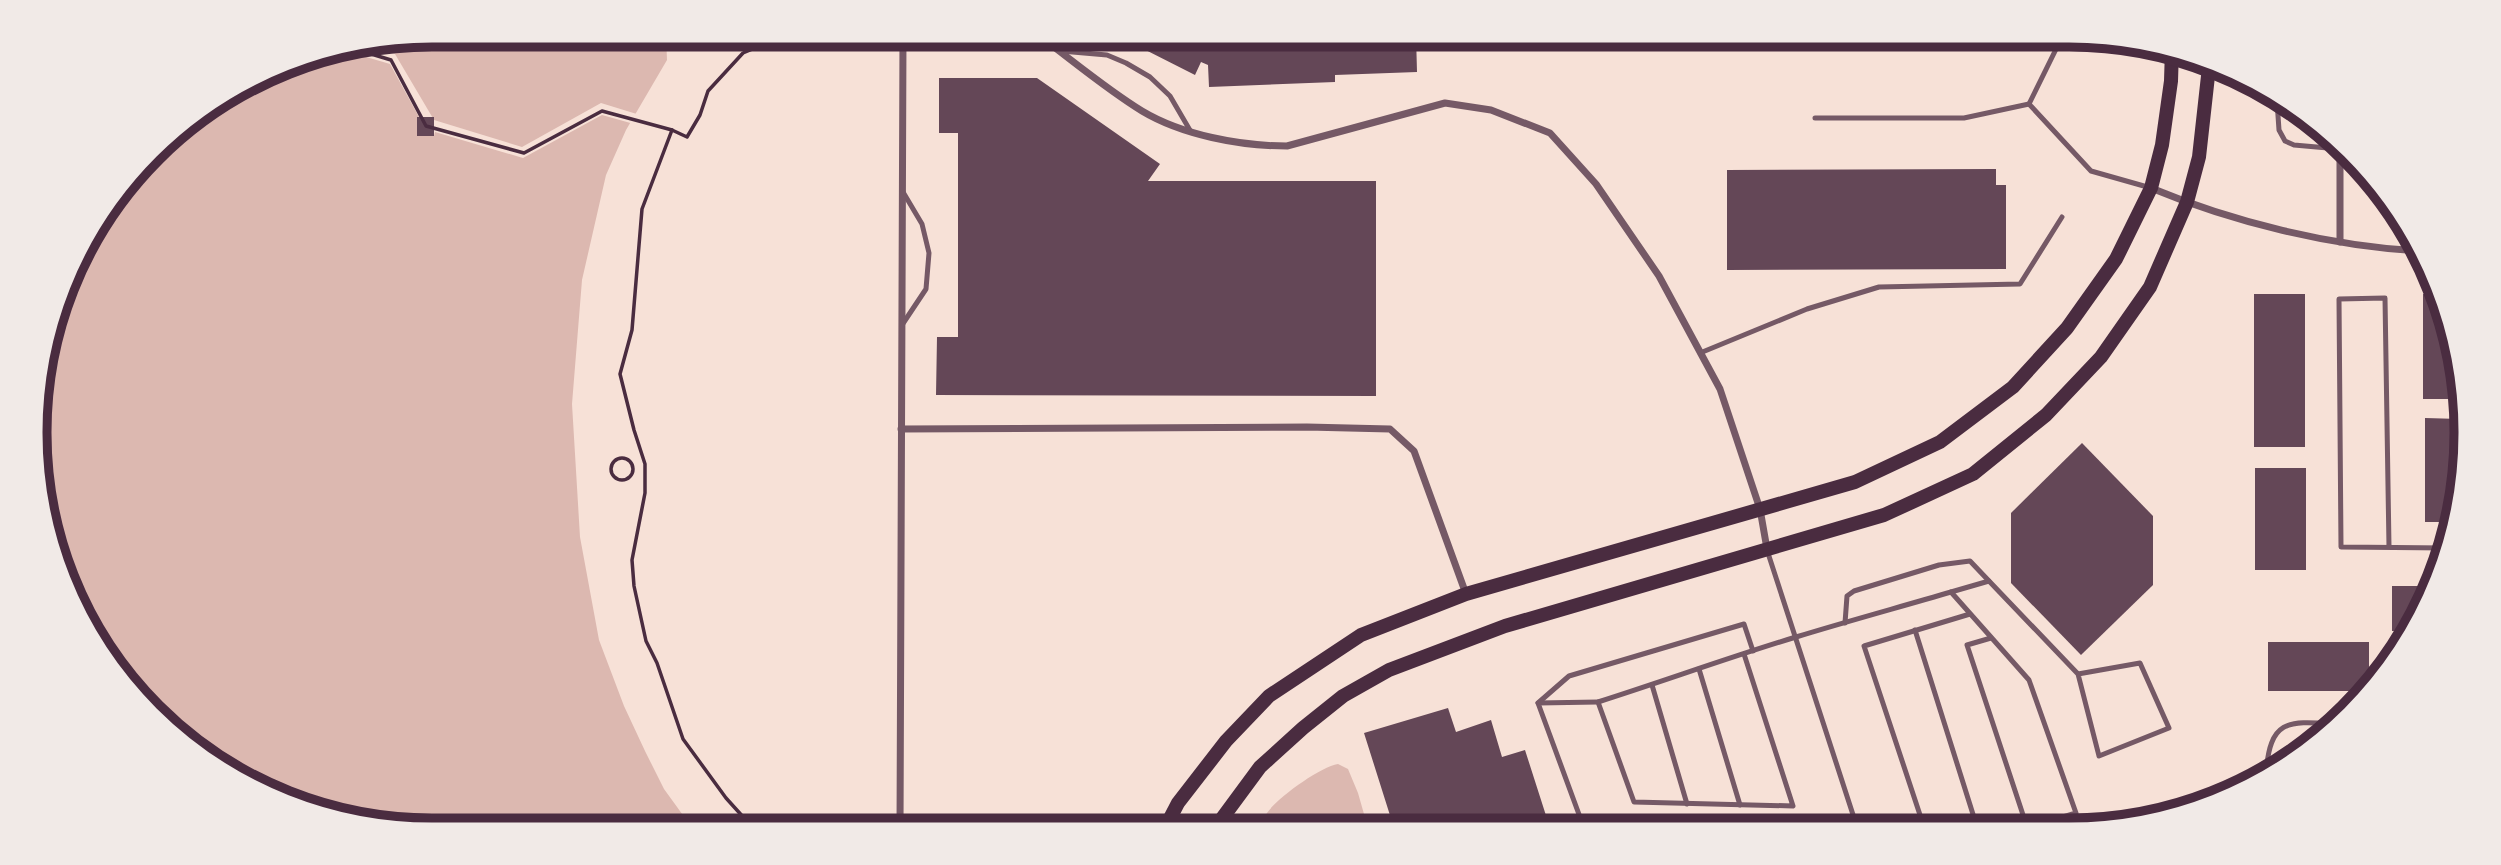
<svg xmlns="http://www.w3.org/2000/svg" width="2501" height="865" font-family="'Alegreya Sans',sans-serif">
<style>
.water{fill:#dcb8b0}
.pier{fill:#f7e1d7}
.building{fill:#644757}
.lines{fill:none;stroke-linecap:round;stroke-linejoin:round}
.path{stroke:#4a2c40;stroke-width:3.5}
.service{stroke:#755966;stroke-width:5}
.minor{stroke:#755966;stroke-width:7}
.secondary{stroke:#4a2c40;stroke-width:14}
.rim{fill:none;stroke:#4a2c40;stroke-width:9}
</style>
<rect width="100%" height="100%" fill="#f7e1d7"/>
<g class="water">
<path d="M433,35H666L667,60L626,130L606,175L582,280L572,404L580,537L599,640L624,706L645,751L664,789L693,829L433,830L330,817L211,763L102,654L48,535L38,381L76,256L170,134L281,65Z"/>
<path d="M1338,764L1348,769L1358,793L1368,828H1260C1262,823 1264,817 1267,813C1277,798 1320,767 1338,764Z"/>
</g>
<path class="pier" d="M371,47L395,54L434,120L522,147L601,103L640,115L634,124L602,115L523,158L435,132L434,136H417V117H419L390,64L349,52Z"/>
<g class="building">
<path d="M1116,35H1416L1417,72L1335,75V82L1209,87L1208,65L1201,62L1195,75Z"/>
<path d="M1967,35H2028L2005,44H1987Z"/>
<path d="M939,78H1037L1160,164L1148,181H1376V396L936,395L937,337H958V133H939Z"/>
<rect x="417" y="117" width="17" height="19"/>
<path d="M1996,169V185H2006V269L1727,270V170Z"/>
<rect x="2254" y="294" width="51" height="153"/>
<path d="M2423,294L2433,295L2463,380L2461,399H2423Z"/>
<path d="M2425,418L2460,419L2453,522H2425Z"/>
<path d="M2082,443L2153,516V585L2081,655L2011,583V513Z"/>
<rect x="2255" y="468" width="51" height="102"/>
<path d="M2392,586H2432L2413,631H2392Z"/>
<path d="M2268,642H2369V685L2364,691H2268Z"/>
<path d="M1448,708L1456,732L1491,720L1502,757L1525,750L1550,828H1419L1417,821L1394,828L1364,733Z"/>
</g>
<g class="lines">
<g class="path">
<path d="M797,35L806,38L817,35"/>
<path d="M358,50L391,60L426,126L524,153L602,111L672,130L687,137L700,115L708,91L743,53L786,35"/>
<path d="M672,130L642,209L632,330L620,374L634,430L645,464V493L632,560L634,586L646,641L657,663L683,739L726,798L754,829"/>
<circle cx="622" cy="469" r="11"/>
</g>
<g class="service">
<path d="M2063,35L2029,104L2091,171L2151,188"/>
<path d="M1061,51L1107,55L1126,63L1150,77L1170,96L1191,132"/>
<path d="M2277,101L2279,130L2285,141L2294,145L2339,149"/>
<path d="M1815,118H1964L2029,104"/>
<path d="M902,325L926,289L929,253L922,224L903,192"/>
<path d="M1700,353L1807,309L1879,287L2020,284L2062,217"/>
<path d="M2389,547L2385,298L2339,299L2341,547L2447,548"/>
<path d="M1767,550L1857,827"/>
<path d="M1951,592L1989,581L2078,674L2140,663L2169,728L2099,756L2078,674"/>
<path d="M1845,623L1847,596L1854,591L1939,565L1970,561L1989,581"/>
<path d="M1915,630L1977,827"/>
<path d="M1991,638L1967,645L2027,827"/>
<path d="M1744,654L1793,806L1634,802L1598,702C1664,681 1730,657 1796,637C1848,621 1900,607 1951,592L2029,680L2076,813L2030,827"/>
<path d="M1699,669L1740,805"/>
<path d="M1652,685L1687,804"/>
<path d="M1538,703L1569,676L1744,624L1753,651"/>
<path d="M2266,774C2270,718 2288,721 2337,724"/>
<path d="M1924,827L1864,646L1970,614"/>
<path d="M1584,828L1538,703L1598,702"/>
</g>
<g class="minor">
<path d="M1038,35C1072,60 1106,89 1142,111C1182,135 1240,146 1287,146L1445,103L1491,110L1550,133L1596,184L1659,276L1720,389L1760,509L1767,549"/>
<path d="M851,37L858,35"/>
<path d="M2340,150V242"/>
<path d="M2151,188C2233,222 2330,246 2419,251"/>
<path d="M901,429L1307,427L1390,429L1414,451L1466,594"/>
<path d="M900,829L903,35"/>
</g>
<g class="secondary">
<path d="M1165,828L1178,803L1226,741L1269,696L1361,635L1466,594L1855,482L1940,442L2013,387L2067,328L2116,259L2151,188L2162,145L2171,81L2172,49"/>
<path d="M1215,828L1260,767L1303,728L1343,696L1389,670L1505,626L1884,515L1973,474L2046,415L2101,357L2150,287L2187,202L2199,157L2209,67"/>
</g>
</g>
<path d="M0 0H2501V865H0ZM432 47H2069A385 385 0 0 1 2454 432V433A385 385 0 0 1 2069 818H432A385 385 0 0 1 47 433V432A385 385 0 0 1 432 47Z" fill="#f1eae7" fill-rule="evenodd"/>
<path class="rim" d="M432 47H2069A385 385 0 0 1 2454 432V433A385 385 0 0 1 2069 818H432A385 385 0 0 1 47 433V432A385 385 0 0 1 432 47Z"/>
</svg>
